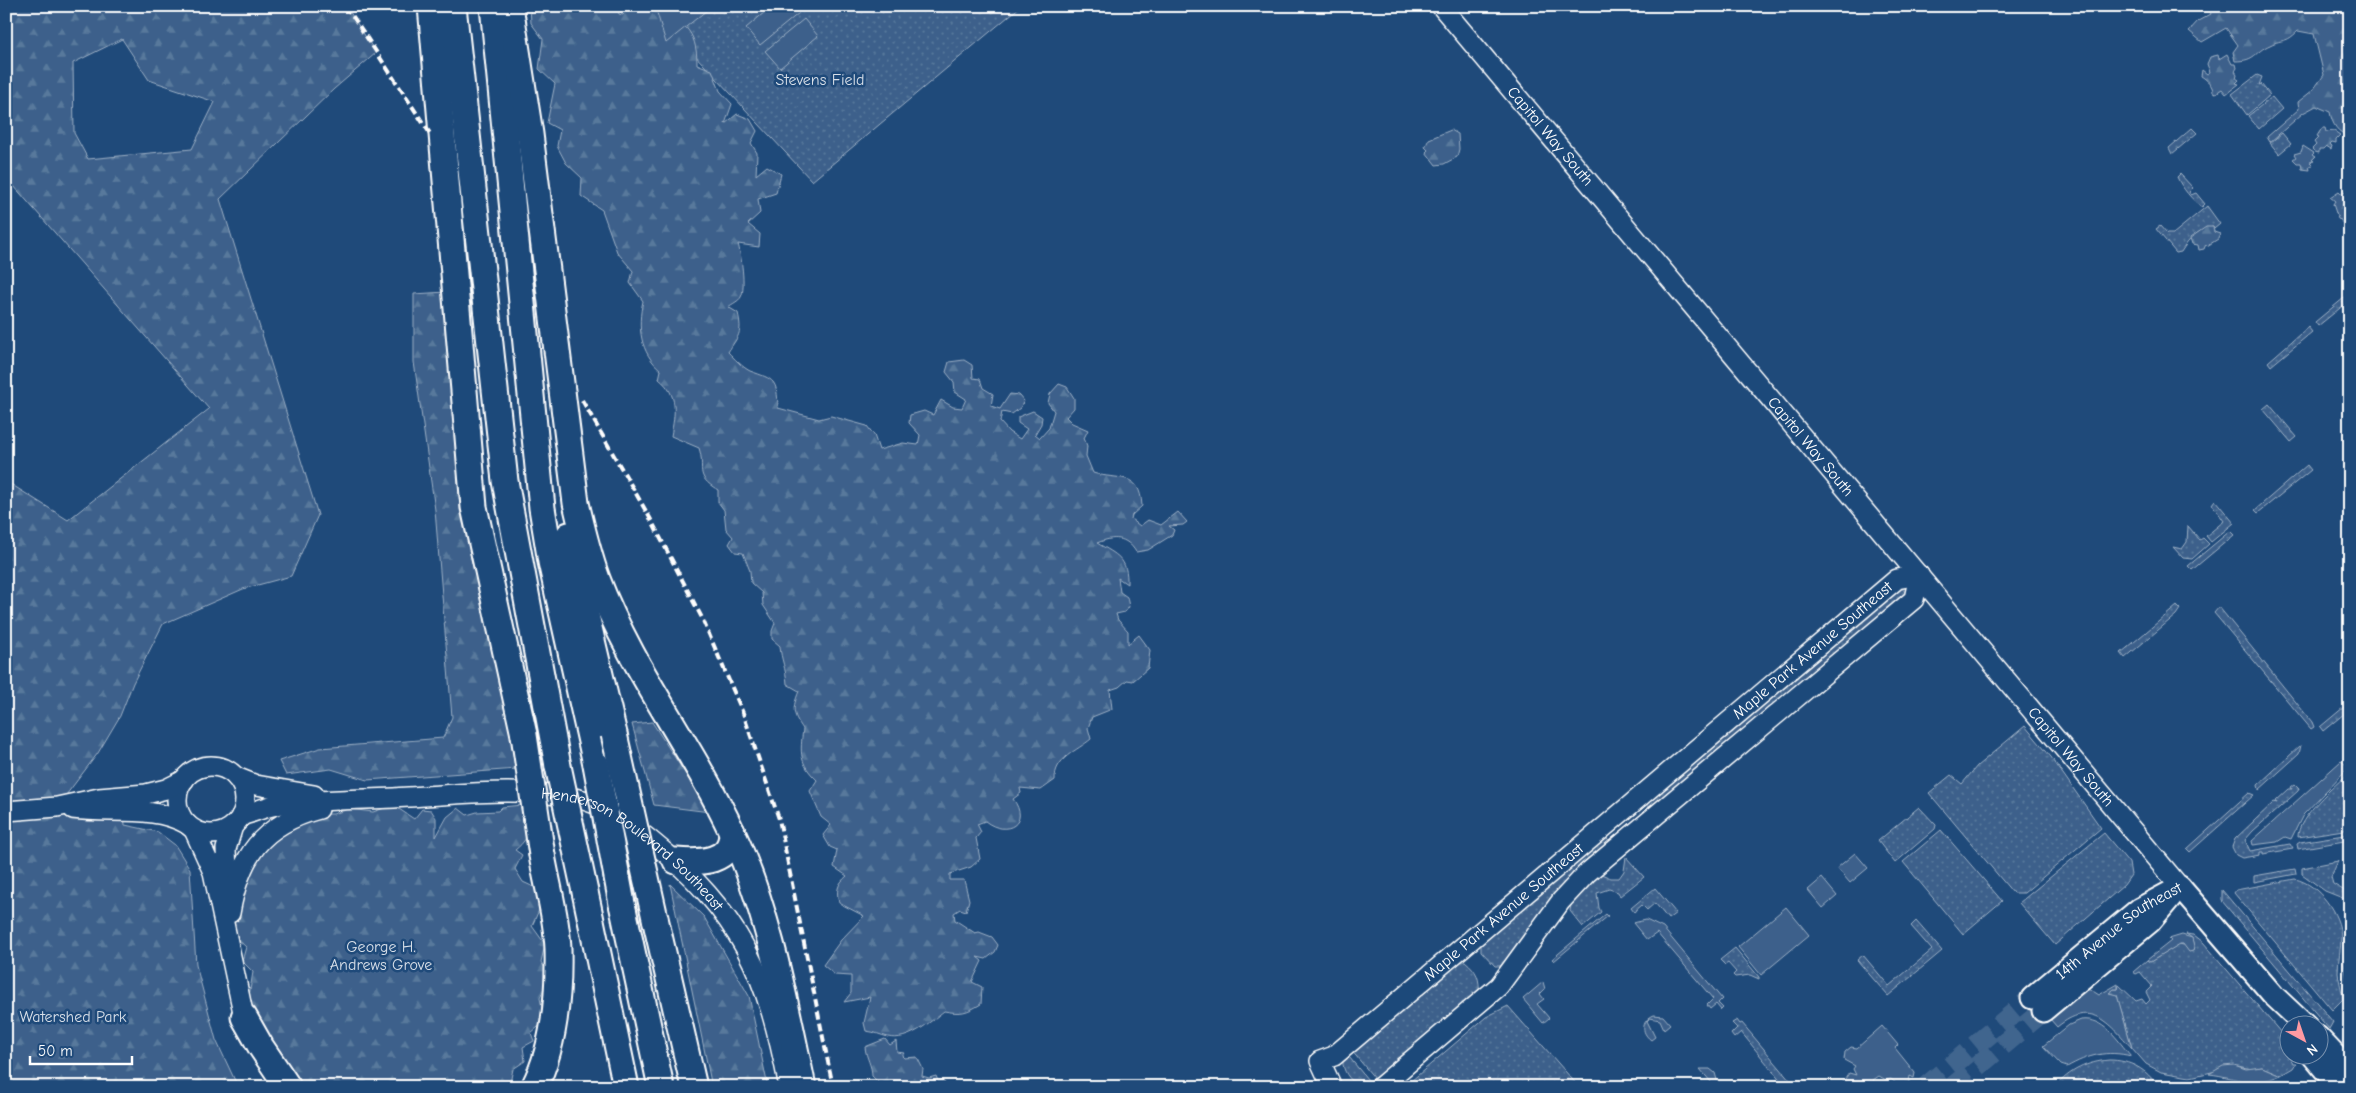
<svg xmlns="http://www.w3.org/2000/svg" width="2356" height="1093" font-family="'Comic Neue',sans-serif">
<style>
.grass{fill:url(#grass-dots);stroke:#9eb0c5}
.forest{fill:url(#forest-firs);stroke:#9eb0c5;fill-rule:evenodd}
.garden{fill:#3c618b;stroke:#9eb0c5}
.lines{fill:none;stroke-linecap:round;stroke-linejoin:round}
.primary-tunnel{stroke:#41658e;stroke-width:21;stroke-dasharray:21 11;stroke-linecap:butt}
.secondary-casing{stroke:#fff;stroke-width:22}
.primary-casing{stroke:#fff;stroke-width:25}
.highway-casing{stroke:#fff;stroke-width:29}
.secondary{stroke:#1f4a7a;stroke-width:19}
.primary{stroke:#1f4a7a;stroke-width:21}
.highway{stroke:#1f4a7a;stroke-width:25}
.rail{stroke:#fff;stroke-width:4;stroke-dasharray:8 4;stroke-linecap:butt}
.highway-bridge-casing{stroke:#fff;stroke-width:29;stroke-linecap:butt}
.highway-bridge{stroke:#1f4a7a;stroke-width:25}
.labels{text-anchor:middle;dominant-baseline:central;stroke-width:5;stroke-linejoin:round;paint-order:stroke}
.park-label{font-size:16px;fill:#d8dfe8;stroke:#1f4a7a}
.street-label{font-size:16px;fill:#fff;stroke:#1f4a7a}
</style>
<defs>
<pattern id="grass-dots" width="8" height="8" patternUnits="userSpaceOnUse" patternTransform="scale(1.25)"><rect width="8" height="8" fill="#3c618b"/><path d="M2 2h.1M6 6h.1" fill="none" stroke="#59799c" stroke-width="1.8" stroke-linecap="round"/></pattern>
<pattern id="forest-firs" width="22" height="20" patternUnits="userSpaceOnUse" patternTransform="scale(1.25)"><rect width="22" height="20" fill="#3c618b"/><path d="M5 1l3.5 6h-7zM16 11l3.5 6h-7z" fill="#59799c"/></pattern>
</defs>
<rect width="100%" height="100%" fill="#1f4a7a"/>
<filter id="ink" filterUnits="userSpaceOnUse"><feTurbulence type="fractalNoise" baseFrequency=".02" numOctaves="2"/><feDisplacementMap in="SourceGraphic" scale="10" xChannelSelector="R" yChannelSelector="G"/><feConvolveMatrix kernelMatrix="1 2 1 2 8 2 1 2 1" color-interpolation-filters="sRGB"/></filter>
<g filter="url(#ink)">
<g class="grass">
<path d="M649,6H1021L812,181Z"/>
<path d="M2257,75L2262,77L2259,85L2261,84L2270,95L2247,115L2232,94Z"/>
<path d="M2272,97L2282,109L2259,129L2248,116Z"/>
<path d="M2192,128L2197,133L2172,154L2169,148Z"/>
<path d="M2282,133L2291,144L2279,154L2270,143Z"/>
<path d="M2180,174L2193,188L2189,192L2191,195L2196,193L2205,204L2202,207C2192,200 2182,188 2177,177Z"/>
<path d="M2207,206L2220,224L2214,229L2213,227C2198,229 2189,239 2181,252L2176,253L2156,229L2160,226L2167,234H2173Z"/>
<path d="M2350,293V300L2318,326L2315,322Z"/>
<path d="M2308,327L2312,332L2271,366L2268,362Z"/>
<path d="M2269,404L2297,437L2291,442L2263,409Z"/>
<path d="M2307,465L2311,470L2258,513L2255,510Z"/>
<path d="M2215,500L2234,523L2211,542L2206,536L2224,521L2212,504Z"/>
<path d="M2188,526L2200,540L2203,538L2209,544L2192,559L2183,558L2173,547L2182,549L2187,542Z"/>
<path d="M2230,531L2234,535L2192,570L2188,566Z"/>
<path d="M1899,585L1907,594L1652,810L1644,801Z"/>
<path d="M2177,606L2180,609L2176,615L2125,658L2121,653Z"/>
<path d="M2219,607L2312,722L2314,727L2311,729L2214,613Z"/>
<path d="M2350,702V709L2323,731L2320,727Z"/>
<path d="M2025,726L2051,757L2101,828L2024,893H2013L1929,793L1951,775L1962,784L1977,766Z"/>
<path d="M2301,745L2299,754L2259,790L2258,785Z"/>
<path d="M2350,772V829L2298,837C2297,818 2335,785 2350,772Z"/>
<path d="M2295,784L2299,788L2298,791L2253,831L2245,840L2250,851L2290,844L2293,849L2263,854V852H2260V855L2242,858L2236,855L2232,847L2235,839L2274,802L2277,803L2276,801L2289,789H2292L2291,787Z"/>
<path d="M2249,793L2254,795L2190,852L2187,849Z"/>
<path d="M1919,807L1936,825L1935,829L1895,863L1878,841Z"/>
<path d="M1941,830L2002,901L1963,934L1903,862Z"/>
<path d="M2104,833L2129,863L2131,875L2124,885L2055,945L2019,903Z"/>
<path d="M2350,834V840L2298,849L2297,844L2300,842Z"/>
<path d="M1604,835L1611,844L1502,966H1495L1481,951V943Z"/>
<path d="M1626,857L1644,877L1620,896L1618,892L1609,889L1597,893L1599,908L1601,912L1583,927L1570,911L1572,899L1601,871V874L1611,878H1619L1624,871Z"/>
<path d="M2338,861L2331,877L2333,884L2350,894V897L2345,899L2325,891L2302,874V868Z"/>
<path d="M2295,869L2296,874L2254,882V876Z"/>
<path d="M2295,879C2319,884 2340,914 2341,937C2341,949 2338,960 2338,972C2339,982 2342,990 2343,999L2332,1010L2234,893L2236,890Z"/>
<path d="M1655,888L1676,913L1668,919L1655,903L1647,910L1642,905L1634,912L1631,908Z"/>
<path d="M2222,890L2333,1022L2329,1029L2222,901Z"/>
<path d="M1916,921L1942,951L1888,996L1857,960L1863,955L1889,986L1932,950L1911,926Z"/>
<path d="M2186,934L2194,935L2203,942L2288,1041L2286,1050L2293,1063H2296L2293,1068L2281,1075L2262,1067L2251,1069L2238,1066L2190,1077L2161,1072L2146,1064L2132,1048L2117,996L2109,993L2114,989H2118L2119,985L2136,1001L2142,999L2146,1004L2150,1000L2146,992L2152,986L2140,972L2136,974L2133,972L2147,960L2150,962L2179,944L2193,947L2192,938Z"/>
<path d="M2350,937V997L2344,963Z"/>
<path d="M1735,948L1759,977V979L1750,975L1735,977L1733,975L1736,972L1728,963L1725,965L1720,960Z"/>
<path d="M1465,961C1477,971 1480,978 1479,994L1376,1080L1351,1050L1451,962Z"/>
<path d="M1508,1006L1579,1087H1404L1486,1017Z"/>
<path d="M1737,1020L1740,1024L1742,1023L1796,1087H1786L1741,1032L1734,1038L1731,1034L1737,1028L1732,1023Z"/>
<path d="M1345,1052L1372,1085C1355,1093 1336,1067 1345,1052Z"/>
<path d="M2109,1060C2130,1060 2147,1069 2158,1087H2055C2070,1070 2087,1062 2109,1060Z"/>
</g>
<g class="forest">
<path d="M6,6H346L376,53L334,89L220,199L318,515L291,576L243,589L163,624L133,683L120,716L98,753L57,807L124,813L125,825L158,832L175,845L190,869L196,965L216,1040L238,1087H6V486L9,483L68,520L209,409L6,177ZM122,39L149,80L215,102L192,149L88,159L74,133L73,63Z"/>
<path d="M530,6H617L619,14L623,15L629,6C639,6 643,9 652,11C683,20 697,29 697,64L712,70L720,91L732,104L725,124L737,114L750,119L757,131L751,143L757,153L756,175L767,166L781,174L776,193L758,199L760,213L748,224L760,234L759,247L738,244C741,254 746,288 741,297C739,301 732,304 728,307L738,313C743,334 738,336 728,352C734,358 742,367 750,371C775,380 777,379 778,408L819,419L831,416L867,426L874,435L879,450L903,443L918,445L920,435L909,423L910,415L924,411L933,415L941,400L953,407L962,408L966,399L955,392L954,382L946,372L949,362L964,360L972,365L973,378L980,379L983,388L993,394L991,406L1000,409L1010,394L1019,395L1024,401L1020,408L1012,414L1002,412L1000,422L1009,432L1020,439L1027,429L1018,423V417L1033,411L1042,417L1041,424L1035,434L1040,438L1049,428L1054,411L1048,403L1050,394L1059,384L1067,387L1074,398V408L1066,417L1072,423L1088,430L1084,438L1087,446L1086,456L1093,473C1118,481 1140,470 1142,506L1132,515L1131,519L1140,526L1148,520L1161,525L1178,512L1187,522L1183,525L1169,526L1174,530L1172,535L1148,550L1136,552C1126,536 1114,536 1097,543C1117,555 1128,558 1127,584L1118,578L1120,592L1127,597L1129,607L1125,612L1116,614L1118,620L1128,631V644L1139,635L1150,650L1148,668L1133,681L1127,680L1119,687L1110,690L1112,709L1092,717L1088,728L1091,739C1077,751 1054,758 1055,780L1041,790L1020,788L1021,793L1013,799C1031,823 1007,838 985,821L977,824L981,832L976,838L980,859L971,867L950,874V880H964L969,900L966,911L960,909L954,913L955,920L975,933L979,932L992,937L998,945L995,952L986,959L977,957L982,961L972,982L982,987L981,1004C966,1013 961,1014 944,1011C930,1022 908,1042 888,1037C880,1035 875,1032 866,1031L864,1023L870,997L844,1002L851,993V976L835,975L823,965L841,940L864,916L839,903C836,891 837,884 847,876L834,867L837,850L830,847L823,835L831,825L821,817L810,791L817,780C799,763 800,753 803,729C792,713 792,709 799,691L787,684C786,668 781,660 780,646L772,639V631L775,623L763,605L762,593L751,583L750,571L743,553L735,552L729,544L733,537L726,529L724,510L718,502V490C693,475 706,470 699,448L671,436C675,413 679,395 659,379L661,370C640,353 637,327 643,301L630,283L633,271L617,252L602,210L581,196L582,178L566,163L557,146L560,130L547,123L555,84L539,69L543,39L531,23Z"/>
<path d="M2208,6H2350V136C2338,134 2332,124 2330,112L2316,106L2303,113L2270,142L2267,137L2299,109L2298,102L2313,90L2324,75L2314,34L2298,31C2285,44 2284,38 2270,45C2254,52 2256,61 2235,61L2233,52L2238,45L2226,28L2202,42L2189,31L2198,21L2211,14Z"/>
<path d="M2227,54L2232,64H2236L2237,68L2235,71L2237,74L2236,78L2239,80L2236,83L2239,84L2226,94L2222,89L2216,93L2213,92C2213,85 2206,79 2201,76L2202,70L2207,74L2210,72L2207,64L2210,57L2218,55L2219,59Z"/>
<path d="M2322,128H2325L2326,132L2334,131L2340,135L2336,139V143L2332,142L2330,144L2332,146L2331,149L2326,146L2323,149H2319V153L2315,152L2312,149L2316,145L2314,142L2319,137L2317,136Z"/>
<path d="M1451,130L1458,134L1459,149L1457,157L1444,164L1436,165L1426,152L1428,150L1425,147L1429,139Z"/>
<path d="M2303,146L2314,153L2312,155L2315,157L2312,160L2314,161L2310,162L2313,165L2309,166L2310,170L2302,169L2301,163H2297L2293,159L2296,157L2294,154L2301,152Z"/>
<path d="M2350,189V229L2346,223H2342L2341,220L2338,219L2333,204L2335,201L2330,197L2339,191L2341,193Z"/>
<path d="M2206,227H2213L2214,232L2220,234L2218,239L2207,246L2206,244L2204,249L2199,250L2198,245L2192,244L2190,238Z"/>
<path d="M446,292L460,510L500,683L517,769L367,780L331,769L286,775L279,761L320,748L443,738L452,717L435,510L414,362V294Z"/>
<path d="M652,722L710,812L654,805L632,724Z"/>
<path d="M393,805L414,819L422,809L431,810L436,818V837L447,817L458,808L467,815L477,812L498,811L502,807L522,805C527,826 534,835 515,850L522,855L515,869L523,882L538,889L539,910L532,926L545,944L541,962L550,976L540,998L545,1021L531,1033L534,1041L523,1047L525,1061L513,1069L510,1083L500,1087H297L248,1002L253,972L242,961L246,947L234,936V921L243,886L263,843L318,814H333L349,809L373,812Z"/>
<path d="M670,884L704,917L749,996L768,1087H712Z"/>
<path d="M885,1039L890,1045L896,1041L897,1052L904,1053L902,1056L904,1058L917,1057L923,1069L922,1076L929,1078L936,1076L938,1081L942,1080L949,1087H878V1082L872,1076C872,1065 866,1058 865,1047Z"/>
</g>
<g class="garden">
<path d="M655,6H712L666,43Z"/>
<path d="M772,6H793L799,13L760,45L746,28Z"/>
<path d="M804,19L818,36L780,68L765,51Z"/>
<path d="M2341,761L2346,765V770L2303,815L2291,839L2285,837L2277,842L2253,845L2252,841Z"/>
<path d="M1855,853L1868,868L1850,883L1837,868Z"/>
<path d="M1822,878L1837,896L1823,908L1808,890Z"/>
<path d="M1786,907L1809,935L1761,975L1738,947Z"/>
<path d="M1606,914L1608,916L1554,961L1552,959Z"/>
<path d="M1646,920L1663,928L1722,999L1718,1003L1723,1008L1721,1010L1716,1004L1710,1009L1707,1005L1713,999L1657,933L1647,940L1633,923Z"/>
<path d="M2182,935L2192,938L2194,946L2193,951L2189,952L2183,944H2180L2150,962L2147,960L2171,941L2169,939Z"/>
<path d="M1543,982L1545,989L1540,994L1544,999L1537,1004L1549,1018L1543,1023L1523,999Z"/>
<path d="M2118,984V989H2114L2109,993L2117,995L2132,1048C2109,1022 2091,999 2057,1027L2050,1019L2088,988L2099,995Z"/>
<path d="M1654,1015L1663,1016L1670,1024L1664,1029L1660,1020L1650,1018L1647,1021L1655,1037L1651,1040C1640,1032 1642,1020 1654,1015Z"/>
<path d="M2081,1020C2105,1017 2117,1040 2131,1056C2107,1050 2088,1055 2067,1067L2061,1065L2043,1046L2069,1025Z"/>
<path d="M1882,1026L1898,1045L1895,1048L1915,1073L1914,1078L1910,1076L1909,1082L1898,1085L1891,1079L1886,1080L1879,1076L1873,1080L1878,1087H1844L1843,1082L1849,1073L1856,1075L1853,1069L1855,1066L1844,1060L1845,1052L1851,1047L1857,1048Z"/>
<path d="M2234,1065L2246,1069L2262,1067L2281,1075C2250,1089 2238,1077 2209,1074L2223,1066Z"/>
<path d="M1700,1069H1710L1715,1073L1719,1087H1711L1709,1084L1711,1082Z"/>
</g>
<g class="lines">
<g class="primary-tunnel">
<path d="M1926,1087L2032,998"/>
<path d="M1953,1087L2043,1011"/>
</g>
<defs>
<g id="secondary">
<path id="s1" d="M1441,6L2180,887"/>
<circle cx="211" cy="800" r="34"/>
<path d="M236,777L256,785L314,795"/>
<path d="M73,809C111,814 154,805 187,824"/>
<path d="M6,811L57,807L99,798L146,794L166,789L184,780"/>
<path id="s2" d="M241,816C254,812 267,806 281,804C323,799 367,800 409,797C463,794 522,787 575,798C603,803 629,823 650,840C742,914 767,974 789,1087"/>
<path d="M194,830L213,872L244,1017L250,1030"/>
<path d="M228,894L226,849L233,826"/>
<path d="M230,913C240,856 261,825 319,809"/>
<path id="s3" d="M1332,1087L1320,1061L1334,1056L1897,579L1919,575"/>
<path d="M1380,1087L1499,986L1561,901L1587,873L1914,599L1919,575"/>
</g>
<g id="primary">
<path d="M2180,887L2274,996L2306,1026"/>
<path id="s4" d="M2032,998L2139,909L2180,887"/>
<path d="M2043,1011L2150,922L2171,897"/>
<path d="M2318,1037L2350,1071"/>
<path d="M2313,1056L2339,1087"/>
</g>
<g id="highway">
<path d="M431,6L474,507L524,735"/>
<path d="M453,6L505,481L558,766"/>
<path d="M493,6L542,508L551,562L596,764"/>
<path d="M510,6L530,134L576,503C582,529 588,554 597,579C631,669 692,746 732,832C769,912 785,1002 803,1087"/>
<path d="M569,535L578,581L614,734"/>
<path d="M676,861C700,863 732,863 732,832"/>
<path d="M585,892L626,1087"/>
<path d="M622,904L661,1087"/>
<path d="M655,918L694,1087"/>
<path d="M244,1017L261,1047L288,1087"/>
<path d="M534,1087C555,1046 559,994 558,949C557,918 547,885 542,855"/>
</g>
</defs>
<use href="#secondary" class="secondary-casing"/>
<use href="#primary" class="primary-casing"/>
<use href="#highway" class="highway-casing"/>
<use href="#secondary" class="secondary"/>
<use href="#primary" class="primary"/>
<use href="#highway" class="highway"/>
<g class="rail">
<path d="M346,6L431,135"/>
<path d="M582,400L650,518L702,618L743,713L779,819L833,1087"/>
</g>
<defs>
<g id="highway-bridge">
<path d="M614,734L655,918"/>
<path d="M524,735L542,855"/>
<path d="M596,764L622,904"/>
<path d="M558,766L585,892"/>
</g>
</defs>
<use href="#highway-bridge" class="highway-bridge-casing"/>
<use href="#highway-bridge" class="highway-bridge"/>
</g>
</g>
<g class="labels">
<g class="park-label">
<text x="820" y="80">Stevens Field</text>
<text x="381" y="947">George H.<tspan x="381" dy="18">Andrews Grove</tspan></text>
<text x="73" y="1017">Watershed Park</text>
</g>
<g class="street-label">
<text stroke="none"><textPath href="#s1" startOffset="170">Capitol Way South</textPath></text>
<text stroke="none"><textPath href="#s1" startOffset="575">Capitol Way South</textPath></text>
<text stroke="none"><textPath href="#s3" startOffset="671">Maple Park Avenue Southeast</textPath></text>
<text stroke="none"><textPath href="#s1" startOffset="980">Capitol Way South</textPath></text>
<text stroke="none"><textPath href="#s2" startOffset="412">Henderson Boulevard Southeast</textPath></text>
<text stroke="none"><textPath href="#s3" startOffset="266">Maple Park Avenue Southeast</textPath></text>
<text stroke="none"><textPath href="#s4" startOffset="110">14th Avenue Southeast</textPath></text>
</g>
</g>
<rect width="2356" height="1093" fill="none" stroke="#1f4a7a" stroke-width="25"/>
<rect x="12" y="12" width="2331" height="1068" fill="none" stroke="#fff" stroke-width="2" filter="url(#ink)"/>
<g transform="translate(2304 1040) rotate(140)"><circle r="24" fill="#1f4a7a" stroke="#7992af"/>
<path d="M0-4L9 19L0 12L-9 19Z" fill="#ff9aa2"/>
<text y="-8" font-size="14" font-weight="bold" text-anchor="middle" fill="#ffffff">N</text>
</g>
<path d="M30 1056v8h102v-8" fill="none" stroke="#ffffff" stroke-width="2.5"/>
<text x="38" y="1056" font-size="15" fill="#ffffff" stroke="#1f4a7a" stroke-width="4" paint-order="stroke">50 m</text>
</svg>
